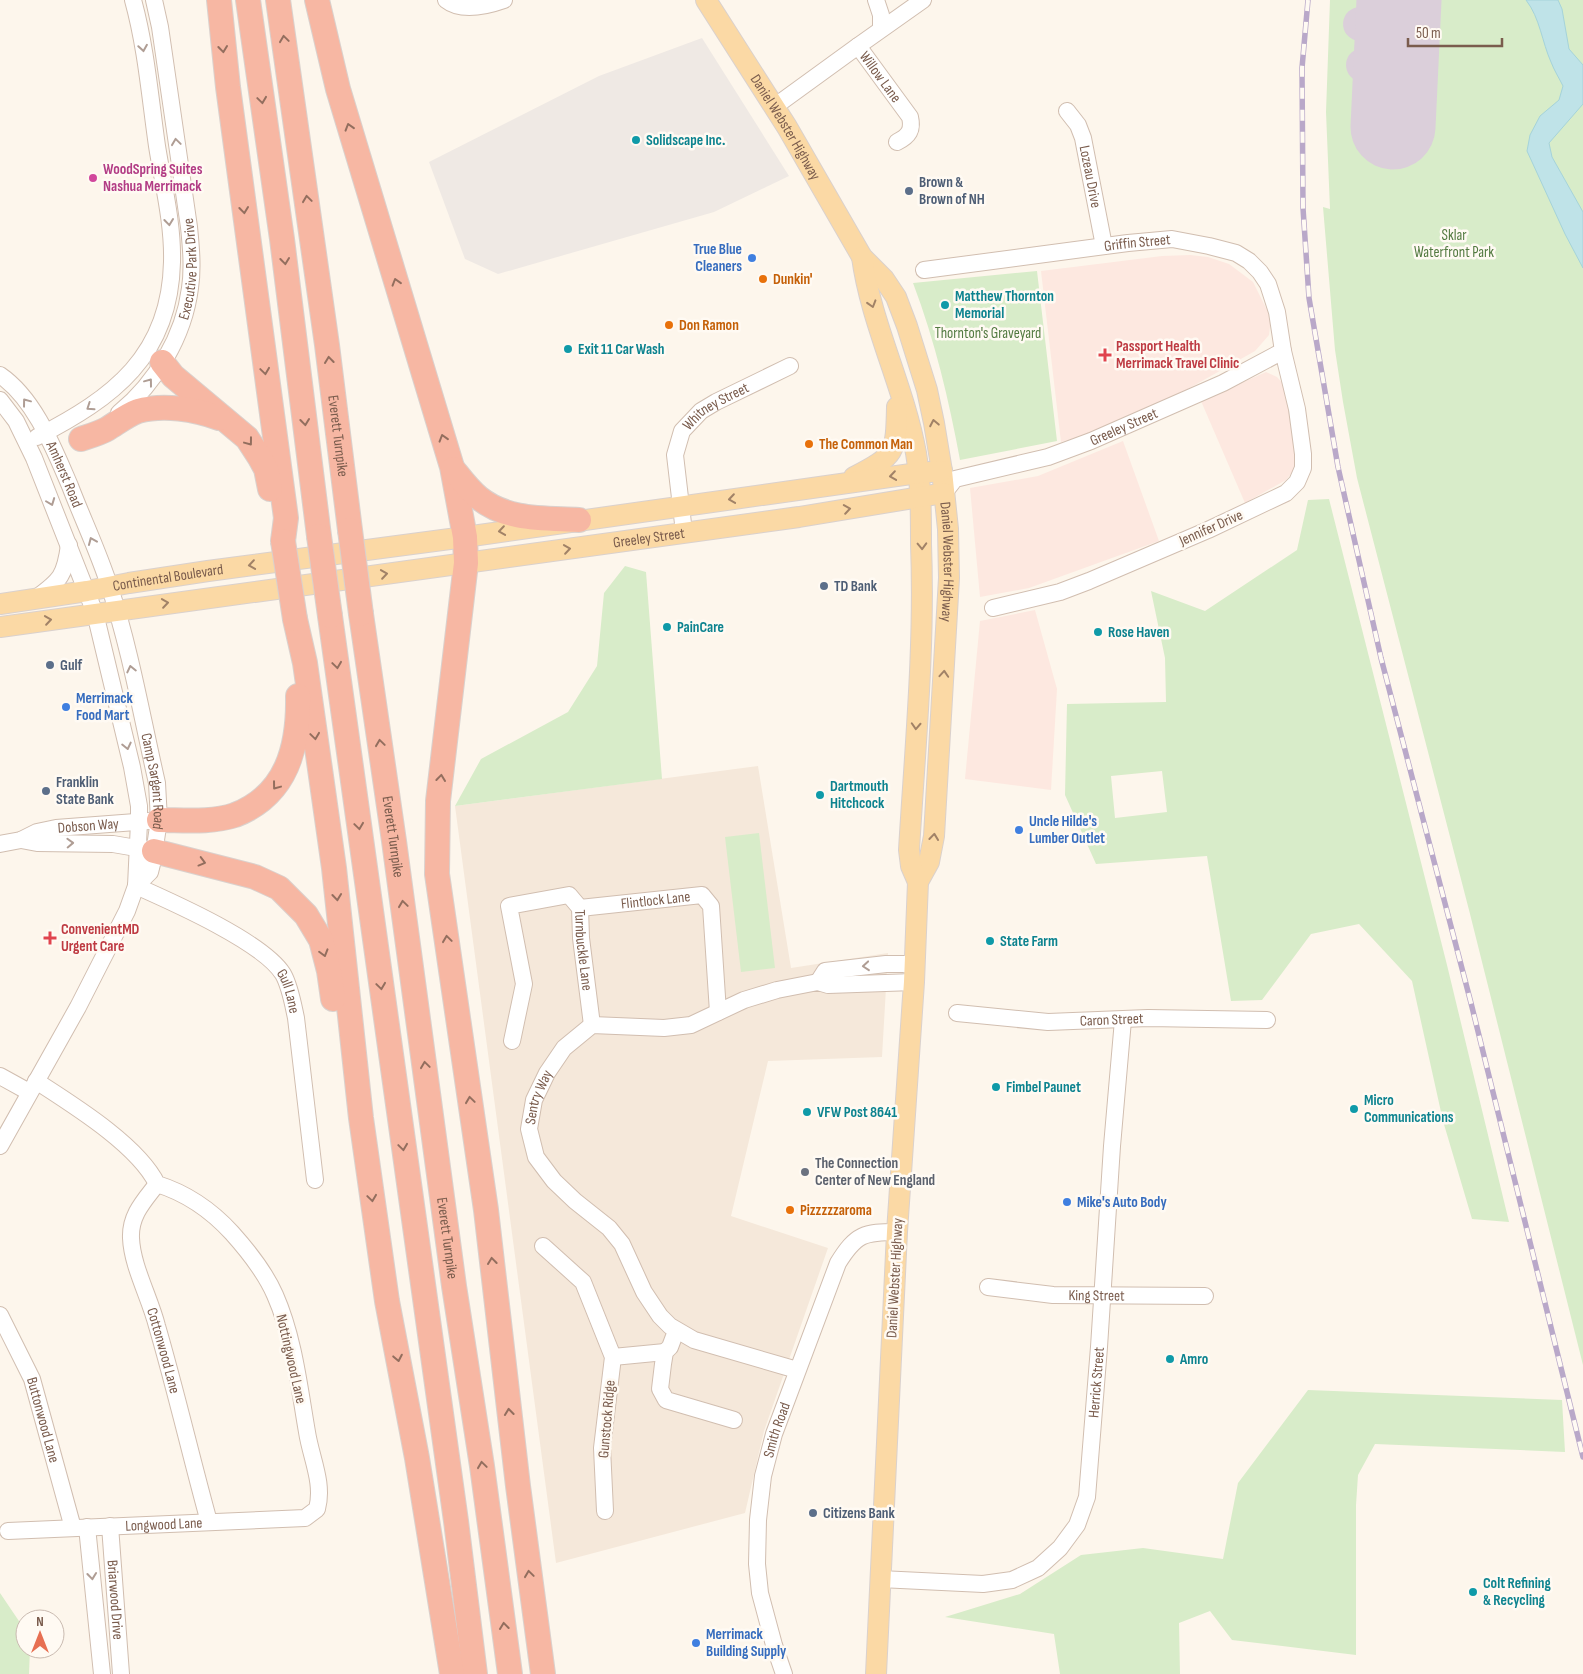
<svg xmlns="http://www.w3.org/2000/svg" width="1583" height="1674" font-family="'Sofia Sans Condensed',sans-serif">
<style>
.residential{fill:#f5e8da}
.commercial{fill:#fde8e0}
.industrial{fill:#efe9e4}
.green{fill:#d8ecc9;fill-rule:evenodd}
.water{fill:#bfe3e8;stroke:#a5d3da}
.lines{fill:none;stroke-linecap:round;stroke-linejoin:round}
.taxiway{stroke:#dbcfda;stroke-width:34}
.runway{stroke:#dbcfda;stroke-width:85}
.minor-casing{stroke:#d1beb0;stroke-width:18}
.major-casing{stroke:#dad1cd;stroke-width:22}
.highway-casing{stroke:#dad1cd;stroke-width:26}
.minor{stroke:#fff;stroke-width:16}
.major{stroke:#fbd9a5;stroke-width:20}
.highway{stroke:#f7b7a3;stroke-width:24}
.rail-casing{stroke:#b9a8c9;stroke-width:5.5}
.rail{stroke:#fffaf3;stroke-width:4;stroke-dasharray:11;stroke-linecap:butt}
.highway-bridge-casing{stroke:#dad1cd;stroke-width:26;stroke-linecap:butt}
.highway-bridge{stroke:#f7b7a3;stroke-width:24}
.oneway{stroke:#936e5e}
.oneway2{stroke:#af9d94}
.oneway3{stroke:#a18267}
.culture-dot{fill:#0f9aa8;stroke:#fffaf3;stroke-width:2}
.hotel-dot{fill:#d1479c;stroke:#fffaf3;stroke-width:2}
.service-dot{fill:#5c6f8a;stroke:#fffaf3;stroke-width:2}
.shop-dot{fill:#3f7fe0;stroke:#fffaf3;stroke-width:2}
.food-dot{fill:#e8710a;stroke:#fffaf3;stroke-width:2}
.health-dot{fill:#e0444e;stroke:#fffaf3;stroke-width:2}
.worship-dot{fill:#6b7280;stroke:#fffaf3;stroke-width:2}
.labels{text-anchor:middle;dominant-baseline:central;stroke-width:5;stroke-linejoin:round;paint-order:stroke}
.street-label{font-size:15px;fill:#7a5c4d;stroke:#fffaf3}
.culture-label{font-size:15px;font-weight:bold;fill:#0d838f;stroke:#fffaf3;text-anchor:start}
.hotel-label{font-size:15px;font-weight:bold;fill:#b23c85;stroke:#fffaf3;text-anchor:start}
.service-label{font-size:15px;font-weight:bold;fill:#4e5e75;stroke:#fffaf3;text-anchor:start}
.park-label{font-size:15px;fill:#537a41;stroke:#fffaf3}
.shop-label{font-size:15px;font-weight:bold;fill:#366cbe;stroke:#fffaf3;text-anchor:start}
.food-label{font-size:15px;font-weight:bold;fill:#c56008;stroke:#fffaf3;text-anchor:start}
.health-label{font-size:15px;font-weight:bold;fill:#be3a42;stroke:#fffaf3;text-anchor:start}
.worship-label{font-size:15px;font-weight:bold;fill:#5b616d;stroke:#fffaf3;text-anchor:start}
</style>
<rect width="100%" height="100%" fill="#fdf6ec"/>
<path class="residential" d="M758,766L791,968L888,953L882,1057L768,1061L731,1216L828,1248L764,1431L745,1513L556,1563L455,806Z"/>
<g class="commercial">
<path d="M1190,255L1208,257L1229,264L1253,282L1271,318L1269,335L1255,351L1179,394L1089,434L1061,442L1041,271L1162,256Z"/>
<path d="M1266,372L1277,377L1286,387L1296,459L1294,470L1286,480L1245,503L1201,401Z"/>
<path d="M1123,441L1159,541L1029,588L980,597L970,488L1038,476Z"/>
<path d="M1035,610L1057,689L1051,790L965,779L980,621Z"/>
</g>
<path class="industrial" d="M702,38L789,176L714,212L498,274L465,259L429,162L599,76Z"/>
<g class="green">
<path d="M1330,0H1583V1365L1469,910L1357,478L1343,402L1335,350L1323,207L1330,209L1326,112Z"/>
<path d="M1037,271L1057,441L960,460C949,400 935,341 913,283Z"/>
<path d="M1329,499L1447,965L1509,1222L1472,1219L1443,1121L1412,981L1359,924L1311,934L1262,1000L1231,1001L1207,856L1096,864L1065,795L1067,704L1166,702L1165,658L1151,591L1205,611L1297,550L1308,500ZM1162,771L1167,812L1115,818L1111,776Z"/>
<path d="M625,566L646,572L662,779L455,806L481,759L568,712L597,666L604,593Z"/>
<path d="M759,833L775,968L741,972L725,837Z"/>
<path d="M1308,1390L1562,1400L1565,1452L1375,1444L1358,1475L1356,1505V1655L1232,1640L1210,1611L1179,1623L1180,1674H1060L1054,1634L945,1617L1020,1594L1081,1555L1143,1548L1223,1559L1238,1483Z"/>
<path d="M0,1593L25,1630V1649H30L29,1674H0Z"/>
</g>
<path class="water" d="M1526,0H1558L1562,9L1569,49L1583,65V104L1549,143L1552,157L1583,212V268L1565,234L1527,151L1530,135L1540,116L1559,100L1563,86C1559,78 1554,70 1551,62C1542,42 1540,18 1526,0Z"/>
<g class="lines">
<g class="taxiway">
<path d="M1360,24L1398,26"/>
<path d="M1363,65L1396,67"/>
</g>
<path class="runway" d="M1393,127L1399,0"/>
<defs>
<g id="minor">
<path d="M446,0C461,12 487,6 504,0"/>
<path d="M876,0L881,15V28"/>
<path d="M858,46L923,0"/>
<path id="s1" d="M774,107L858,46L910,117C913,130 909,136 897,142"/>
<path id="s2" d="M1067,111L1078,125L1083,138L1104,246"/>
<path id="s3" d="M924,270L1128,243L1172,239L1209,246L1236,253L1249,261L1260,272L1268,284L1277,312L1283,351L1297,409L1303,454V468L1297,482L1286,493L1208,530L1089,581L1060,592L993,608"/>
<path id="s4" d="M0,375C35,399 54,449 70,486C83,520 99,553 110,588C131,652 142,718 157,783L159,820L153,860L150,872L136,886"/>
<path d="M0,400L16,421L34,458L95,613L132,767L139,806V822L136,886L127,911L78,1007L0,1146"/>
<path id="s5" d="M119,413C156,383 184,336 190,288C193,268 191,247 189,227L160,27L154,0"/>
<path d="M37,437C113,398 170,356 172,262C173,223 163,184 157,146C150,97 146,47 133,0"/>
<path id="s6" d="M944,493L955,479L1048,457L1091,441L1223,383L1283,351"/>
<path id="s7" d="M684,532L675,455L682,431L701,411L716,402L790,366"/>
<path d="M36,598C61,580 65,575 69,545"/>
<path d="M21,840L37,843L113,844L148,850"/>
<path id="s8" d="M0,844L21,840L37,832L56,828L149,821"/>
<path id="s9" d="M136,886C172,902 263,942 283,974C290,986 293,1004 296,1018L315,1180"/>
<path id="s10" d="M580,908L702,895L711,906L718,1012"/>
<path d="M818,982L825,971L886,964H914"/>
<path id="s11" d="M957,1013L1048,1022L1148,1018L1267,1020"/>
<path id="s12" d="M512,1041L524,984L509,906L569,895L580,908L581,938L592,1025"/>
<path d="M0,1076L29,1092"/>
<path id="s13" d="M157,1184C144,1201 130,1215 131,1238C132,1266 150,1298 157,1326C176,1391 191,1457 209,1522"/>
<path d="M543,1246L583,1282L613,1357L602,1448L605,1511"/>
<path id="s14" d="M988,1287L1053,1295L1205,1296"/>
<path id="s15" d="M0,1315L32,1379L73,1528"/>
<path d="M676,1331L670,1347L665,1352L663,1364L660,1389L666,1400L734,1420"/>
<path d="M613,1357L665,1352"/>
<path id="s16" d="M797,1370L694,1340L670,1326L660,1316L644,1292L622,1244L609,1228L575,1201L554,1181L536,1157L529,1129L534,1100L547,1073L564,1048L592,1025L664,1028L691,1025L744,1000L777,990L818,982L828,985L914,982"/>
<path id="s17" d="M110,1526L121,1674"/>
<path d="M87,1527L102,1674"/>
<path id="s18" d="M8,1531L305,1518L317,1509C324,1483 311,1458 307,1432C299,1386 294,1338 275,1295C265,1272 249,1252 232,1233C211,1210 186,1193 157,1184C138,1145 73,1105 36,1081"/>
<path id="s19" d="M880,1579L983,1584L1012,1580L1038,1568L1060,1548L1077,1525L1087,1497L1099,1347L1112,1146L1123,1020"/>
<path id="s20" d="M784,1674L774,1645L760,1593L757,1564L758,1520L763,1476L774,1434L838,1263C856,1234 864,1232 897,1232"/>
</g>
<g id="major">
<path id="s21" d="M706,0L787,127L862,257L884,279L896,297L907,326L927,390L934,423L942,471L948,529L949,578L934,836L929,862L918,882L914,982L897,1232L876,1674"/>
<path d="M862,257C871,324 904,386 916,453C921,483 921,514 921,544C925,646 915,748 909,850L911,866L918,882"/>
<path d="M854,477C896,455 896,453 897,407"/>
<path id="s22" d="M0,604L87,591L129,583L208,571L465,537L918,473L942,471"/>
<path id="s23" d="M0,627L799,517L944,493"/>
</g>
<g id="highway">
<path d="M219,0L228,87L286,518L283,541"/>
<path d="M248,0L282,239L319,536"/>
<path id="s24" d="M278,0L327,345L350,530"/>
<path d="M317,0L338,89L452,467L465,537L466,563L438,801L437,874L486,1210L518,1486L543,1674"/>
<path d="M162,362L173,376L247,438L260,458L266,469L270,489"/>
<path d="M81,439C90,436 100,433 107,429C117,423 127,415 138,411C163,404 195,409 219,418"/>
<path d="M453,469C461,479 469,490 479,498C508,521 544,518 579,520"/>
<path id="s25" d="M361,614L394,841L454,1286L482,1466L510,1674"/>
<path d="M330,616L456,1521L475,1674"/>
<path d="M295,619L305,663L334,868L361,1118L387,1301L417,1458L452,1674"/>
<path d="M159,820C183,820 211,823 235,815C287,795 299,747 298,696"/>
<path d="M154,851L255,877L279,888L306,915L321,940L329,971L333,999"/>
</g>
</defs>
<use href="#minor" class="minor-casing"/>
<use href="#major" class="major-casing"/>
<use href="#highway" class="highway-casing"/>
<use href="#minor" class="minor"/>
<use href="#major" class="major"/>
<use href="#highway" class="highway"/>
<defs>
<path id="rail" d="M1308,0L1302,68L1303,208L1309,298L1338,467L1381,658L1471,1003L1583,1457"/>
</defs>
<use href="#rail" class="rail-casing"/>
<use href="#rail" class="rail"/>
<defs>
<g id="highway-bridge">
<path d="M350,530L361,614"/>
<path d="M319,536L330,616"/>
<path d="M283,541L295,619"/>
</g>
</defs>
<use href="#highway-bridge" class="highway-bridge-casing"/>
<use href="#highway-bridge" class="highway-bridge"/>
</g>
<defs><path id="oneway-chevron" d="M-2-3.5L2.5 0L-2 3.5" fill="none" stroke-width="1.6" stroke-linecap="round" stroke-linejoin="round" transform="scale(1.25)"/></defs>
<g class="oneway">
<use href="#oneway-chevron" transform="translate(284 39) rotate(-98)"/>
<use href="#oneway-chevron" transform="translate(223 49) rotate(83)"/>
<use href="#oneway-chevron" transform="translate(262 100) rotate(82)"/>
<use href="#oneway-chevron" transform="translate(349 127) rotate(-107)"/>
<use href="#oneway-chevron" transform="translate(307 199) rotate(-98)"/>
<use href="#oneway-chevron" transform="translate(244 210) rotate(83)"/>
<use href="#oneway-chevron" transform="translate(285 261) rotate(83)"/>
<use href="#oneway-chevron" transform="translate(396 282) rotate(-107)"/>
<use href="#oneway-chevron" transform="translate(329 360) rotate(-97)"/>
<use href="#oneway-chevron" transform="translate(265 371) rotate(82)"/>
<use href="#oneway-chevron" transform="translate(305 422) rotate(83)"/>
<use href="#oneway-chevron" transform="translate(443 438) rotate(-107)"/>
<use href="#oneway-chevron" transform="translate(249 442) rotate(53)"/>
<use href="#oneway-chevron" transform="translate(337 665) rotate(82)"/>
<use href="#oneway-chevron" transform="translate(315 736) rotate(82)"/>
<use href="#oneway-chevron" transform="translate(380 743) rotate(-98)"/>
<use href="#oneway-chevron" transform="translate(441 778) rotate(-83)"/>
<use href="#oneway-chevron" transform="translate(276 786) rotate(127)"/>
<use href="#oneway-chevron" transform="translate(359 826) rotate(82)"/>
<use href="#oneway-chevron" transform="translate(202 862) rotate(15)"/>
<use href="#oneway-chevron" transform="translate(337 897) rotate(84)"/>
<use href="#oneway-chevron" transform="translate(403 904) rotate(-98)"/>
<use href="#oneway-chevron" transform="translate(447 939) rotate(-98)"/>
<use href="#oneway-chevron" transform="translate(324 953) rotate(74)"/>
<use href="#oneway-chevron" transform="translate(381 986) rotate(82)"/>
<use href="#oneway-chevron" transform="translate(425 1065) rotate(-98)"/>
<use href="#oneway-chevron" transform="translate(470 1100) rotate(-98)"/>
<use href="#oneway-chevron" transform="translate(403 1147) rotate(82)"/>
<use href="#oneway-chevron" transform="translate(372 1198) rotate(82)"/>
<use href="#oneway-chevron" transform="translate(492 1261) rotate(-97)"/>
<use href="#oneway-chevron" transform="translate(398 1358) rotate(79)"/>
<use href="#oneway-chevron" transform="translate(509 1412) rotate(-96)"/>
<use href="#oneway-chevron" transform="translate(482 1465) rotate(-98)"/>
<use href="#oneway-chevron" transform="translate(529 1574) rotate(-98)"/>
<use href="#oneway-chevron" transform="translate(504 1626) rotate(-97)"/>
</g>
<g class="oneway2">
<use href="#oneway-chevron" transform="translate(143 48) rotate(81)"/>
<use href="#oneway-chevron" transform="translate(176 142) rotate(-98)"/>
<use href="#oneway-chevron" transform="translate(169 222) rotate(83)"/>
<use href="#oneway-chevron" transform="translate(149 382) rotate(-53)"/>
<use href="#oneway-chevron" transform="translate(26 402) rotate(-127)"/>
<use href="#oneway-chevron" transform="translate(90 407) rotate(146)"/>
<use href="#oneway-chevron" transform="translate(51 502) rotate(69)"/>
<use href="#oneway-chevron" transform="translate(92 541) rotate(-113)"/>
<use href="#oneway-chevron" transform="translate(131 669) rotate(-103)"/>
<use href="#oneway-chevron" transform="translate(127 746) rotate(77)"/>
<use href="#oneway-chevron" transform="translate(70 843) rotate(-2)"/>
<use href="#oneway-chevron" transform="translate(866 966) rotate(175)"/>
<use href="#oneway-chevron" transform="translate(92 1576) rotate(84)"/>
</g>
<g class="oneway3">
<use href="#oneway-chevron" transform="translate(872 304) rotate(73)"/>
<use href="#oneway-chevron" transform="translate(934 423) rotate(-101)"/>
<use href="#oneway-chevron" transform="translate(893 476) rotate(172)"/>
<use href="#oneway-chevron" transform="translate(732 499) rotate(172)"/>
<use href="#oneway-chevron" transform="translate(847 509) rotate(-9)"/>
<use href="#oneway-chevron" transform="translate(502 531) rotate(172)"/>
<use href="#oneway-chevron" transform="translate(922 546) rotate(88)"/>
<use href="#oneway-chevron" transform="translate(567 549) rotate(-8)"/>
<use href="#oneway-chevron" transform="translate(252 565) rotate(172)"/>
<use href="#oneway-chevron" transform="translate(384 574) rotate(-8)"/>
<use href="#oneway-chevron" transform="translate(165 603) rotate(-8)"/>
<use href="#oneway-chevron" transform="translate(48 620) rotate(-8)"/>
<use href="#oneway-chevron" transform="translate(944 674) rotate(-86)"/>
<use href="#oneway-chevron" transform="translate(916 726) rotate(93)"/>
<use href="#oneway-chevron" transform="translate(934 837) rotate(-84)"/>
</g>
<g class="culture-dot">
<circle cx="636" cy="140" r="5"/>
<circle cx="945" cy="305" r="5"/>
<circle cx="568" cy="349" r="5"/>
<circle cx="667" cy="627" r="5"/>
<circle cx="1098" cy="632" r="5"/>
<circle cx="820" cy="795" r="5"/>
<circle cx="990" cy="941" r="5"/>
<circle cx="996" cy="1087" r="5"/>
<circle cx="1354" cy="1109" r="5"/>
<circle cx="807" cy="1112" r="5"/>
<circle cx="1170" cy="1359" r="5"/>
<circle cx="1473" cy="1592" r="5"/>
</g>
<circle class="hotel-dot" cx="93" cy="178" r="5"/>
<g class="service-dot">
<circle cx="909" cy="191" r="5"/>
<circle cx="824" cy="586" r="5"/>
<circle cx="50" cy="665" r="5"/>
<circle cx="46" cy="791" r="5"/>
<circle cx="813" cy="1513" r="5"/>
</g>
<g class="shop-dot">
<circle cx="752" cy="258" r="5"/>
<circle cx="66" cy="707" r="5"/>
<circle cx="1019" cy="830" r="5"/>
<circle cx="1067" cy="1202" r="5"/>
<circle cx="696" cy="1643" r="5"/>
</g>
<g class="food-dot">
<circle cx="763" cy="279" r="5"/>
<circle cx="669" cy="325" r="5"/>
<circle cx="809" cy="444" r="5"/>
<circle cx="790" cy="1210" r="5"/>
</g>
<g class="health-dot">
<path d="M1102.5 347.5h5v5h5v5h-5v5h-5v-5h-5v-5h5z"/>
<path d="M47.5 930.5h5v5h5v5h-5v5h-5v-5h-5v-5h5z"/>
</g>
<circle class="worship-dot" cx="805" cy="1172" r="5"/>
<g class="labels">
<g class="street-label">
<text stroke="none"><textPath href="#s1" startOffset="142">Willow Lane</textPath></text>
<text stroke="none"><textPath href="#s21" startOffset="150">Daniel Webster Highway</textPath></text>
<text stroke="none"><textPath href="#s2" startOffset="71">Lozeau Drive</textPath></text>
<text stroke="none"><textPath href="#s3" startOffset="215">Griffin Street</textPath></text>
<text stroke="none"><textPath href="#s5" startOffset="166">Executive Park Drive</textPath></text>
<text stroke="none"><textPath href="#s7" startOffset="145">Whitney Street</textPath></text>
<text stroke="none"><textPath href="#s6" startOffset="195">Greeley Street</textPath></text>
<text stroke="none"><textPath href="#s24" startOffset="440">Everett Turnpike</textPath></text>
<text stroke="none"><textPath href="#s4" startOffset="120">Amherst Road</textPath></text>
<text transform="translate(1211 528) rotate(-24)">Jennifer Drive</text>
<text stroke="none"><textPath href="#s23" startOffset="655">Greeley Street</textPath></text>
<text stroke="none"><textPath href="#s21" startOffset="625">Daniel Webster Highway</textPath></text>
<text stroke="none"><textPath href="#s22" startOffset="170">Continental Boulevard</textPath></text>
<text stroke="none"><textPath href="#s4" startOffset="441">Camp Sargent Road</textPath></text>
<text stroke="none"><textPath href="#s8" startOffset="91">Dobson Way</textPath></text>
<text stroke="none"><textPath href="#s25" startOffset="225">Everett Turnpike</textPath></text>
<text stroke="none"><textPath href="#s10" startOffset="76">Flintlock Lane</textPath></text>
<text stroke="none"><textPath href="#s12" startOffset="258">Turnbuckle Lane</textPath></text>
<text stroke="none"><textPath href="#s9" startOffset="191">Gull Lane</textPath></text>
<text stroke="none"><textPath href="#s11" startOffset="155">Caron Street</textPath></text>
<text stroke="none"><textPath href="#s16" startOffset="416">Sentry Way</textPath></text>
<text stroke="none"><textPath href="#s25" startOffset="630">Everett Turnpike</textPath></text>
<text transform="translate(895 1278) rotate(-87)">Daniel Webster Highway</text>
<text stroke="none"><textPath href="#s14" startOffset="109">King Street</textPath></text>
<text stroke="none"><textPath href="#s13" startOffset="179">Cottonwood Lane</textPath></text>
<text transform="translate(291 1359) rotate(77)">Nottingwood Lane</text>
<text stroke="none"><textPath href="#s19" startOffset="364">Herrick Street</textPath></text>
<text transform="translate(607 1419) rotate(-85)">Gunstock Ridge</text>
<text stroke="none"><textPath href="#s15" startOffset="114">Buttonwood Lane</textPath></text>
<text stroke="none"><textPath href="#s20" startOffset="250">Smith Road</textPath></text>
<text stroke="none"><textPath href="#s18" startOffset="156">Longwood Lane</textPath></text>
<text stroke="none"><textPath href="#s17" startOffset="74">Briarwood Drive</textPath></text>
</g>
<g class="culture-label">
<text x="646" y="140">Solidscape Inc.</text>
<text x="955" y="296">Matthew Thornton<tspan x="955" dy="17">Memorial</tspan></text>
<text x="578" y="349">Exit 11 Car Wash</text>
<text x="677" y="627">PainCare</text>
<text x="1108" y="632">Rose Haven</text>
<text x="830" y="786">Dartmouth<tspan x="830" dy="17">Hitchcock</tspan></text>
<text x="1000" y="941">State Farm</text>
<text x="1006" y="1087">Fimbel Paunet</text>
<text x="1364" y="1100">Micro<tspan x="1364" dy="17">Communications</tspan></text>
<text x="817" y="1112">VFW Post 8641</text>
<text x="1180" y="1359">Amro</text>
<text x="1483" y="1583">Colt Refining<tspan x="1483" dy="17">&amp; Recycling</tspan></text>
</g>
<g class="hotel-label">
<text x="103" y="169">WoodSpring Suites<tspan x="103" dy="17">Nashua Merrimack</tspan></text>
</g>
<g class="service-label">
<text x="919" y="182">Brown &amp;<tspan x="919" dy="17">Brown of NH</tspan></text>
<text x="834" y="586">TD Bank</text>
<text x="60" y="665">Gulf</text>
<text x="56" y="782">Franklin<tspan x="56" dy="17">State Bank</tspan></text>
<text x="823" y="1513">Citizens Bank</text>
</g>
<g class="park-label">
<text x="1454" y="235">Sklar<tspan x="1454" dy="17">Waterfront Park</tspan></text>
<text x="988" y="333">Thornton's Graveyard</text>
</g>
<g class="shop-label">
<text x="742" y="249" text-anchor="end">True Blue<tspan x="742" dy="17">Cleaners</tspan></text>
<text x="76" y="698">Merrimack<tspan x="76" dy="17">Food Mart</tspan></text>
<text x="1029" y="821">Uncle Hilde's<tspan x="1029" dy="17">Lumber Outlet</tspan></text>
<text x="1077" y="1202">Mike's Auto Body</text>
<text x="706" y="1634">Merrimack<tspan x="706" dy="17">Building Supply</tspan></text>
</g>
<g class="food-label">
<text x="773" y="279">Dunkin'</text>
<text x="679" y="325">Don Ramon</text>
<text x="819" y="444">The Common Man</text>
<text x="800" y="1210">Pizzzzzaroma</text>
</g>
<g class="health-label">
<text x="1116" y="346">Passport Health<tspan x="1116" dy="17">Merrimack Travel Clinic</tspan></text>
<text x="61" y="929">ConvenientMD<tspan x="61" dy="17">Urgent Care</tspan></text>
</g>
<g class="worship-label">
<text x="815" y="1163">The Connection<tspan x="815" dy="17">Center of New England</tspan></text>
</g>
</g>
<g transform="translate(40 1634)"><circle r="24" fill="#fffaf3" stroke="#cabbb1"/>
<path d="M0-4L9 19L0 12L-9 19Z" fill="#e76f51"/>
<text y="-8" font-size="14" font-weight="bold" text-anchor="middle" fill="#7a5c4d">N</text>
</g>
<path d="M1408 38v8h94v-8" fill="none" stroke="#7a5c4d" stroke-width="2.5"/>
<text x="1416" y="38" font-size="15" fill="#7a5c4d" stroke="#fffaf3" stroke-width="4" paint-order="stroke">50 m</text>
</svg>
